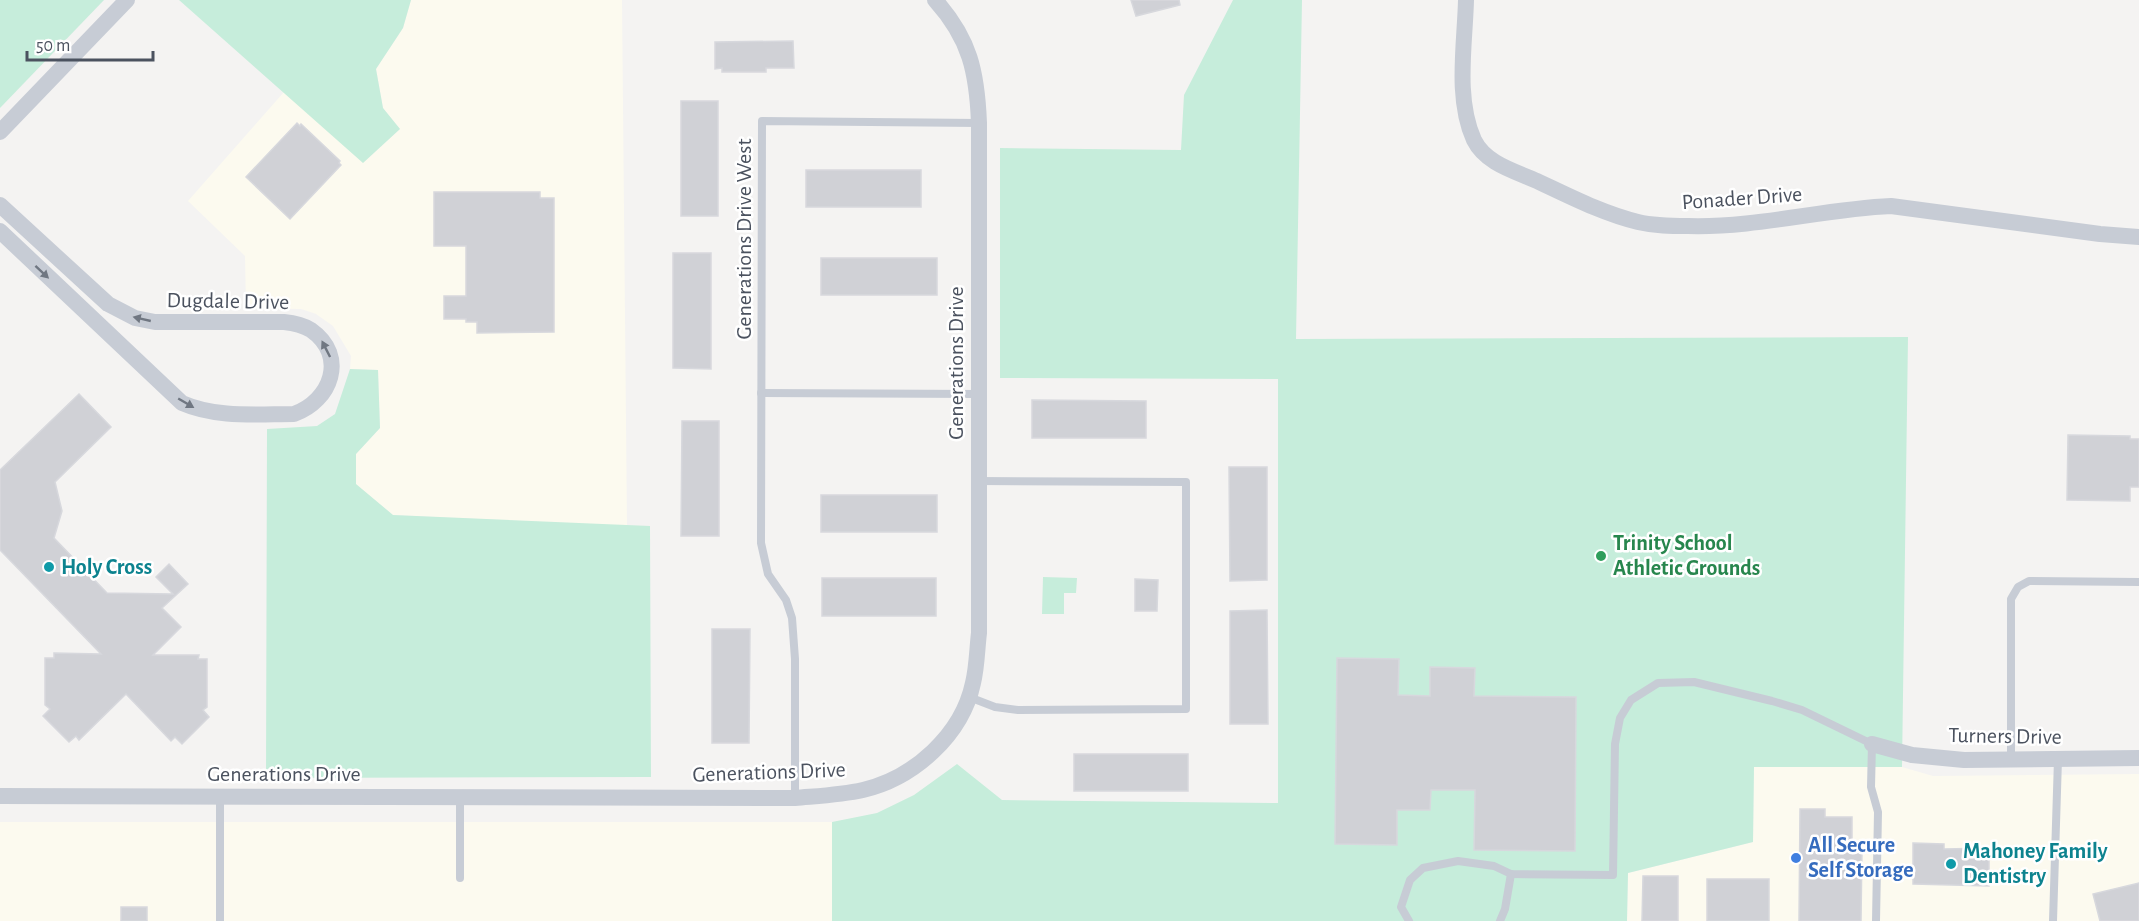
<svg xmlns="http://www.w3.org/2000/svg" width="2139" height="921" font-family="'Alegreya Sans',sans-serif">
<style>
.commercial{fill:#fcfaef}
.green{fill:#c6eddb}
.building{fill:#d0d1d6;stroke:#d7d8dd;stroke-width:1.5}
.lines{fill:none;stroke-linecap:round;stroke-linejoin:round}
.lane{stroke:#c7ccd5;stroke-width:8}
.street{stroke:#c7ccd5;stroke-width:16}
.oneway{fill:#707782}
.leisure-dot{fill:#2e9e5b;stroke:#fff;stroke-width:2}
.culture-dot{fill:#0f9aa8;stroke:#fff;stroke-width:2}
.shop-dot{fill:#3f7fe0;stroke:#fff;stroke-width:2}
.labels{text-anchor:middle;dominant-baseline:central;stroke-width:5;stroke-linejoin:round;paint-order:stroke}
.street-label{font-size:22px;fill:#4b525f;stroke:#fff}
.leisure-label{font-size:22px;font-weight:bold;fill:#27864d;stroke:#fff;text-anchor:start}
.culture-label{font-size:22px;font-weight:bold;fill:#0d838f;stroke:#fff;text-anchor:start}
.shop-label{font-size:22px;font-weight:bold;fill:#366cbe;stroke:#fff;text-anchor:start}
</style>
<rect width="100%" height="100%" fill="#f4f3f2"/>
<g class="commercial">
<path d="M411,0H622L627,526L393,515L356,485V454L380,428L378,370L350,369L351,356L333,326L316,314L301,309L246,308L245,256L188,201L284,92L364,162L400,129L383,108L376,69L403,28Z"/>
<path d="M1754,767H1902L1933,776L2139,774V921H1627L1628,873L1753,842Z"/>
<rect x="0" y="822" width="832" height="99"/>
</g>
<g class="green">
<path d="M0,0H104L0,108Z"/>
<path d="M179,0H411L403,28L376,69L383,108L400,129L363,163Z"/>
<path d="M1233,0H1302L1296,339L1908,337L1902,767H1754L1753,842L1628,873L1627,921H832V822L877,813L914,795L957,764L1002,800L1278,803V379L1000,378V148L1181,150L1184,95Z"/>
<path d="M350,369L378,370L380,428L356,454V484L393,515L650,526L651,777L266,778L267,429L317,426L335,414Z"/>
<path d="M1043,577L1077,578L1076,593H1064V614H1042Z"/>
</g>
<g class="building">
<path d="M1131,0H1179L1180,5L1136,16Z"/>
<path d="M793,41L794,68H766V72H722V68L715,69V42Z"/>
<rect x="681" y="101" width="37" height="115"/>
<path d="M297,123L300,126L301,124L340,161L339,163L341,165L290,219L246,177Z"/>
<rect x="806" y="170" width="115" height="37"/>
<path d="M434,192H540V198H554V332L477,333V322H466V319H444V296H466V246H434Z"/>
<path d="M673,253H711V369L673,368Z"/>
<rect x="821" y="258" width="116" height="37"/>
<path d="M79,394L111,427L55,482L62,511L54,538L107,593L173,594L156,577L169,564L188,584L162,608L181,627L153,655H199L198,659H207V707L203,710L209,717L182,744L175,737L171,741L126,694L79,740L76,736L69,742L43,716L50,709L45,705V658H54V653L101,654L0,550V470Z"/>
<path d="M1032,400L1146,401V438H1032Z"/>
<path d="M682,421H719V536H681Z"/>
<path d="M2068,435L2130,436V439H2139V487H2130V501L2067,500Z"/>
<path d="M1229,467H1267V580L1230,581Z"/>
<rect x="821" y="495" width="116" height="37"/>
<rect x="822" y="578" width="114" height="38"/>
<path d="M1135,579L1158,580L1157,611H1135Z"/>
<path d="M1267,610L1268,724H1230V611Z"/>
<path d="M712,629H750L749,743H712Z"/>
<path d="M1337,658L1399,659L1398,695L1430,696V667L1475,668L1474,696L1576,697L1575,851L1474,850L1475,790H1431L1430,810H1397V845L1335,844Z"/>
<rect x="1074" y="754" width="114" height="37"/>
<path d="M1800,809H1825V817H1852V849L1862,848L1861,921H1799Z"/>
<path d="M1913,843L1944,844V849L1989,848V886L1913,884Z"/>
<path d="M1643,876H1678V921H1642Z"/>
<rect x="1707" y="879" width="62" height="42"/>
<path d="M2139,883V921H2100L2093,894Z"/>
<rect x="121" y="907" width="26" height="14"/>
</g>
<g class="lines">
<g class="lane">
<path d="M761,393L979,394"/>
<path d="M969,697L995,707L1018,710L1186,709V482L978,481"/>
<path d="M2011,759V599L2018,587L2029,581L2139,582"/>
<path d="M795,798V659L792,618L786,600L768,574L761,543L762,121L979,123"/>
<path d="M460,878V797"/>
<path d="M220,921V797"/>
<path d="M1409,921L1401,907L1410,880L1423,868L1458,861L1494,866L1511,874L1613,875L1615,744L1620,718L1631,700L1658,683L1694,682L1772,701L1802,710L1872,744L1871,787L1878,812L1876,921"/>
<path d="M1500,921L1505,909L1511,874"/>
<path d="M2053,921L2058,759"/>
</g>
<g class="street">
<path d="M1466,0C1465,44 1455,98 1474,140C1486,164 1515,171 1537,181C1569,196 1604,214 1638,222C1655,226 1671,226 1688,226C1757,228 1823,209 1891,206L2100,234L2139,237"/>
<path d="M0,132L127,0"/>
<path d="M0,205L108,304L135,318L155,322H284C294,323 303,325 311,330C348,356 331,401 294,414C256,414 216,418 182,403L0,231"/>
<path d="M1872,744L1912,755L1964,760L2139,758"/>
<path d="M0,796L795,798C817,796 841,795 863,790C914,778 962,735 973,683C977,667 977,649 979,633V123C977,72 970,39 935,0"/>
</g>
</g>
<defs><path id="oneway-solid" d="M-6-.8H1V-3.2L6.5 0L1 3.2V.8H-6Z" transform="scale(1.5)"/></defs>
<g class="oneway">
<use href="#oneway-solid" transform="translate(42 272) rotate(43)"/>
<use href="#oneway-solid" transform="translate(142 319) rotate(-167)"/>
<use href="#oneway-solid" transform="translate(326 349) rotate(-117)"/>
<use href="#oneway-solid" transform="translate(186 403) rotate(30)"/>
</g>
<circle class="leisure-dot" cx="1601" cy="556" r="6"/>
<g class="culture-dot">
<circle cx="49" cy="567" r="6"/>
<circle cx="1951" cy="864" r="6"/>
</g>
<circle class="shop-dot" cx="1796" cy="858" r="6"/>
<g class="labels">
<g class="street-label">
<text transform="translate(1742 198) rotate(-4)">Ponader Drive</text>
<text transform="translate(744 239) rotate(-90)">Generations Drive West</text>
<text transform="translate(228 301) rotate(1)">Dugdale Drive</text>
<text transform="translate(956 363) rotate(-90)">Generations Drive</text>
<text transform="translate(2005 736) rotate(1)">Turners Drive</text>
<text transform="translate(769 772) rotate(-2)">Generations Drive</text>
<text x="284" y="774">Generations Drive</text>
</g>
<g class="leisure-label">
<text x="1613" y="543">Trinity School<tspan x="1613" dy="25">Athletic Grounds</tspan></text>
</g>
<g class="culture-label">
<text x="61" y="567">Holy Cross</text>
<text x="1963" y="851">Mahoney Family<tspan x="1963" dy="25">Dentistry</tspan></text>
</g>
<g class="shop-label">
<text x="1808" y="845">All Secure<tspan x="1808" dy="25">Self Storage</tspan></text>
</g>
</g>
<path d="M27 51v9h126v-9" fill="none" stroke="#4b525f" stroke-width="3"/>
<text x="36" y="51" font-size="18" fill="#4b525f" stroke="#ffffff" stroke-width="4.5" paint-order="stroke">50 m</text>
</svg>
